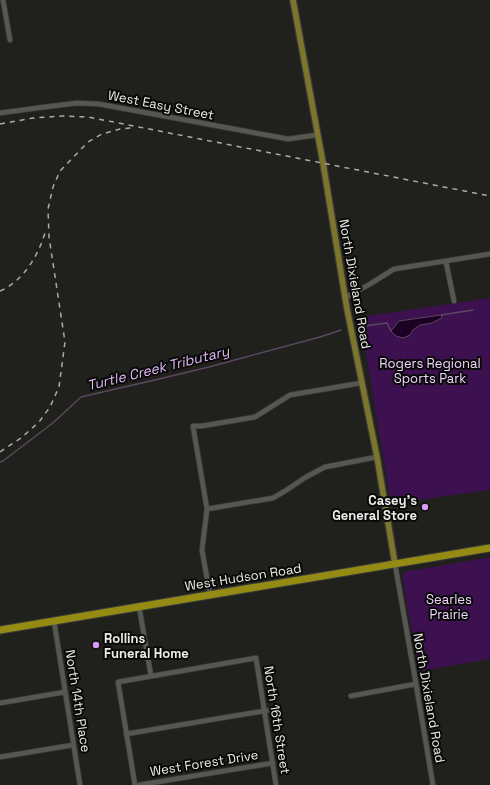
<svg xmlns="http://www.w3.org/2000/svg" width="490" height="785" font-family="'Space Grotesk',sans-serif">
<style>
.green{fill:#3d114f}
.water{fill:#1b0225;stroke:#5a4860}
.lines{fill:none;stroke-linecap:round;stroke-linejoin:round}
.stream{stroke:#5a4860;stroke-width:1.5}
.minor-casing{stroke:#3c3c39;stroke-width:6}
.major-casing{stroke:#3c3c39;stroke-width:8}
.highway-casing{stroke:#3c3c39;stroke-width:9}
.minor{stroke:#575752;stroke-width:4.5}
.major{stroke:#7c762d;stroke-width:5.5}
.highway{stroke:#948b15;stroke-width:7}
.rail{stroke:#ababa8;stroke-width:1.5;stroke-dasharray:5 5;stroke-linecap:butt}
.poi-dot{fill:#d99af7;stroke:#090908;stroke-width:1.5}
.labels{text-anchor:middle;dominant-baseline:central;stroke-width:4;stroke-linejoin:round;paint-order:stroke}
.street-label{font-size:13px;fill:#ececea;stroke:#090908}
.park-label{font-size:13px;fill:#eed3fc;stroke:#090908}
.poi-label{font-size:13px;font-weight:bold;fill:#ececea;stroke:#090908;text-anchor:end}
.water-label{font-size:14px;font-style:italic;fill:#dfb7f3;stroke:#090908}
</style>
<rect width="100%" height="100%" fill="#20201c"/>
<g class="green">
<path d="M490,298V490L460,494L391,504L360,317Z"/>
<path d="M490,557V659L419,671L402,576L404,572Z"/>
</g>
<path class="water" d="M441,315L442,318L432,323L420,325L413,330L410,335L403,338L396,336L391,331L399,321Z"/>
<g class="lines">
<g class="stream">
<path d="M441,315L473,310"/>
<path d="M364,326L387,323L391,331V330"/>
<path d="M0,462L3,461L54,422L81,397L159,379L209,367L320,337L341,330"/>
</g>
<defs>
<g id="minor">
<path d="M3,0L10,40"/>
<path d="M0,113L37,108L77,103L99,104L288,139L317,135"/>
<path d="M446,262L454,301"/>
<path d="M345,298L370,284L394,269L407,267L490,254"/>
<path d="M207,509L273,498L285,491L306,477L325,467L377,457"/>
<path d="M395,564L416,684L433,785"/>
<path d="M210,595L202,550L207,509L193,426H202L255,417L290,395L361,383"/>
<path d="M139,606L151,676"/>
<path d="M54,621L80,785"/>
<path d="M351,696L416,684"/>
<path d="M0,703L65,692"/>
<path d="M126,734L276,709"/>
<path d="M0,757L73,745"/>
<path d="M135,785L118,682L256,658L276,785"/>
<path d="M139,785L273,763"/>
</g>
<path id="major" d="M293,0L323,163L347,309L377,457L395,564"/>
<path id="highway" d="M0,630L490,548"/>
</defs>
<use href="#minor" class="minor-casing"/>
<use href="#major" class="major-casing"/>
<use href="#highway" class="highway-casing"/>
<use href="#minor" class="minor"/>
<use href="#major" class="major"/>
<use href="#highway" class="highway"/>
<g class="rail">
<path d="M0,124L33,118L64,116L88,117L490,196"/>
<path d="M0,291C24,281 40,253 46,229"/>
<path d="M0,452L21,438L39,422L50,407L59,387L65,342L49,237L48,209L53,187L60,171L88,142L102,134L120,129L131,128"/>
</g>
</g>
<g class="poi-dot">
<circle cx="425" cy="507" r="4"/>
<circle cx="96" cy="645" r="4"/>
</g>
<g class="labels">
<g class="street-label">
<text transform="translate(161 105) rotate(11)">West Easy Street</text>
<text transform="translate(355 284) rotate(80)">North Dixieland Road</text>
<text transform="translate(243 577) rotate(-9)">West Hudson Road</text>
<text transform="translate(429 698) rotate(80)">North Dixieland Road</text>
<text transform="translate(78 701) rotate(81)">North 14th Place</text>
<text transform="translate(277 720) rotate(81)">North 16th Street</text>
<text transform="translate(204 763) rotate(-9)">West Forest Drive</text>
</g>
<g class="park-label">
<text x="430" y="363">Rogers Regional<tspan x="430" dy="15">Sports Park</tspan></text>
<text x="449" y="599">Searles<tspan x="449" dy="15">Prairie</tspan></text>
</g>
<g class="poi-label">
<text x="417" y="500">Casey's<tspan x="417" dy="15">General Store</tspan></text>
<text x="104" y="638" text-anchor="start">Rollins<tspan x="104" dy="15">Funeral Home</tspan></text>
</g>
<g class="water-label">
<text transform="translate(158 368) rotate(-14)">Turtle Creek Tributary</text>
</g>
</g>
</svg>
